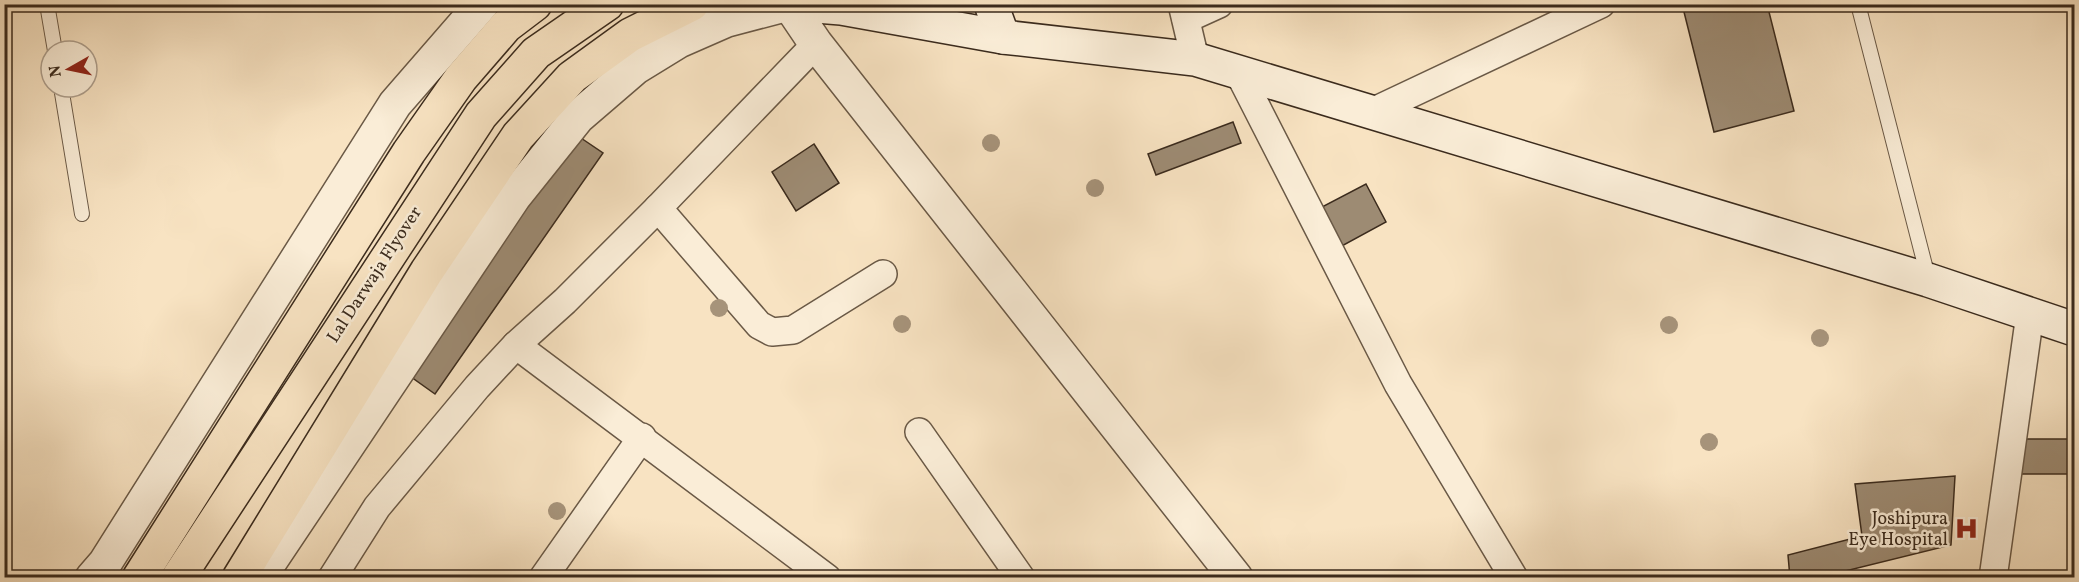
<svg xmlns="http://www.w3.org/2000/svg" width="2079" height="582" font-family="Vollkorn,serif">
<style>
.building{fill:#9d8b73;stroke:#3b2b1d;stroke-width:1.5}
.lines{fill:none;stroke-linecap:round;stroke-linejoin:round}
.service-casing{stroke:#6a5946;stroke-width:16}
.minor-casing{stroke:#6a5946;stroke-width:30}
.tertiary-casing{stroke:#6a5946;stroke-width:36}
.secondary-casing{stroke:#3b2b1d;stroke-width:36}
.trunk-casing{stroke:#3b2b1d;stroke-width:36}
.service{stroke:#faedd7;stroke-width:14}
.minor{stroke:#faedd7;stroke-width:27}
.tertiary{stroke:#faedd7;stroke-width:33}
.secondary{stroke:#faedd7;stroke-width:33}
.trunk{stroke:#f8e3c2;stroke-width:33}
.tree{fill:#a6937a}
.labels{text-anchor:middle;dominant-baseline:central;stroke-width:5;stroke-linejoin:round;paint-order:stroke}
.street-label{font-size:18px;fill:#3b2b1d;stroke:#faedd7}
.poi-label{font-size:18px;fill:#3b2b1d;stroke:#faedd7;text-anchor:end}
</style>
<rect width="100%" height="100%" fill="#f8e3c2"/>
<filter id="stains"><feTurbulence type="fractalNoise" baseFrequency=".00333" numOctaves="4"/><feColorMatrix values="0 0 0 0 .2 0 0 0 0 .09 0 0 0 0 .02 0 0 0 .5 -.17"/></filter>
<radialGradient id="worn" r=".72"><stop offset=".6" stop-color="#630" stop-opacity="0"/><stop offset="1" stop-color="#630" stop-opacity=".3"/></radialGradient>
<g class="building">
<path d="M1682,4H1767L1794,111L1714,132Z"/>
<path d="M1233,122L1241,143L1156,175L1148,154Z"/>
<path d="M575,134L603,153L435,394L407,374Z"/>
<path d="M814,144L839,183L796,211L772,172Z"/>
<path d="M1366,184L1386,222L1340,247L1320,208Z"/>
<rect x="2021" y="439" width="53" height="35"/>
<path d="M1955,476L1951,545L1817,578H1790L1788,555L1862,536L1855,484Z"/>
</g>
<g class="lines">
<defs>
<g id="service">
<path d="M47,4L55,51"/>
<path d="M1858,4L1928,277"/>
<path d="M61,87L82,214"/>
</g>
<g id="minor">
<path d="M1182,4L1195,59"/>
<path d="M1186,19L1219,4"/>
<path d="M1238,71L1398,384L1514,578"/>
<path d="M1372,112L1601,4"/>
<path d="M658,208L759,325L772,332L793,330L883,274"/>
<path d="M516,345L827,578"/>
<path d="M919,432L1021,578"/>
<path d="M332,578L377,507L477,387L516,345L565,301L658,208L816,44"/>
<path d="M543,578L642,437"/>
<path d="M1993,578L2030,314"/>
</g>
<g id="tertiary">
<path d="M789,4L816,44L1236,578"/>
<path d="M92,578L105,563L395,104L482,4"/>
<path d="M259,578L514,197L578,117L635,68L679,41L727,20L788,4"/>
</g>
<g id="secondary">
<path d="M791,4L841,8L1003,37L1195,59L1928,280L2074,329"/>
<path d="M991,4L1003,37"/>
</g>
<g id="trunk">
<path d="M139,578L409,152L461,78L506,26L535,4"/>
<path d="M178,578L481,115L536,53L607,4"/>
<path d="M239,578L427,271L518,136L572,77L630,35L692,4"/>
</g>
</defs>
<use href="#service" class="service-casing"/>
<use href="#minor" class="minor-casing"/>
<use href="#tertiary" class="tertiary-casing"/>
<use href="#secondary" class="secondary-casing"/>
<use href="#trunk" class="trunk-casing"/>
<use href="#service" class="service"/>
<use href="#minor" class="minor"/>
<use href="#tertiary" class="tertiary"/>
<use href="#secondary" class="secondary"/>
<use href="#trunk" class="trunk"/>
</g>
<g class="tree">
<circle cx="991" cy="143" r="9"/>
<circle cx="1095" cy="188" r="9"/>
<circle cx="719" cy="308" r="9"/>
<circle cx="902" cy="324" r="9"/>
<circle cx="1669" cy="325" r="9"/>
<circle cx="1820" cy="338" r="9"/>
<circle cx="1709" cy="442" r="9"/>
<circle cx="557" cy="511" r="9"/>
</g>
<defs>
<symbol id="hospital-bare" viewBox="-9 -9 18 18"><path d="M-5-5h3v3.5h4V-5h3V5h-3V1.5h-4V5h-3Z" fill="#8f2418" stroke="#faedd7" stroke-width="2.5" paint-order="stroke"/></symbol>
</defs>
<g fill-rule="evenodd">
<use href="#hospital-bare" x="1950" y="512" width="33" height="33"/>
</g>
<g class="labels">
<g class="street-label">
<text transform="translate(375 275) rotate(-57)">Lal Darwaja Flyover</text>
</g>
<g class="poi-label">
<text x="1948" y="519">Joshipura<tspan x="1948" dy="21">Eye Hospital</tspan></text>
</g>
</g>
<rect width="2079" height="582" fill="none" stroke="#f8e3c2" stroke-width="24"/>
<rect x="6" y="6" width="2067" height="570" fill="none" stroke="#3b2b1d" stroke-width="3"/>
<rect x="12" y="12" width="2055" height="558" fill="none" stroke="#3b2b1d" stroke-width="1.5"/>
<g transform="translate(69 69) rotate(261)"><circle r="28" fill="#faedd7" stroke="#ae9f8d" stroke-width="1.5"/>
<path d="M0-4.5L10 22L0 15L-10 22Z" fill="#8f2418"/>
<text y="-9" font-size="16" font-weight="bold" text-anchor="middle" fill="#3b2b1d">N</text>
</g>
<rect width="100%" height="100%" filter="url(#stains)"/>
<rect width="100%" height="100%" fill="url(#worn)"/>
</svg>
